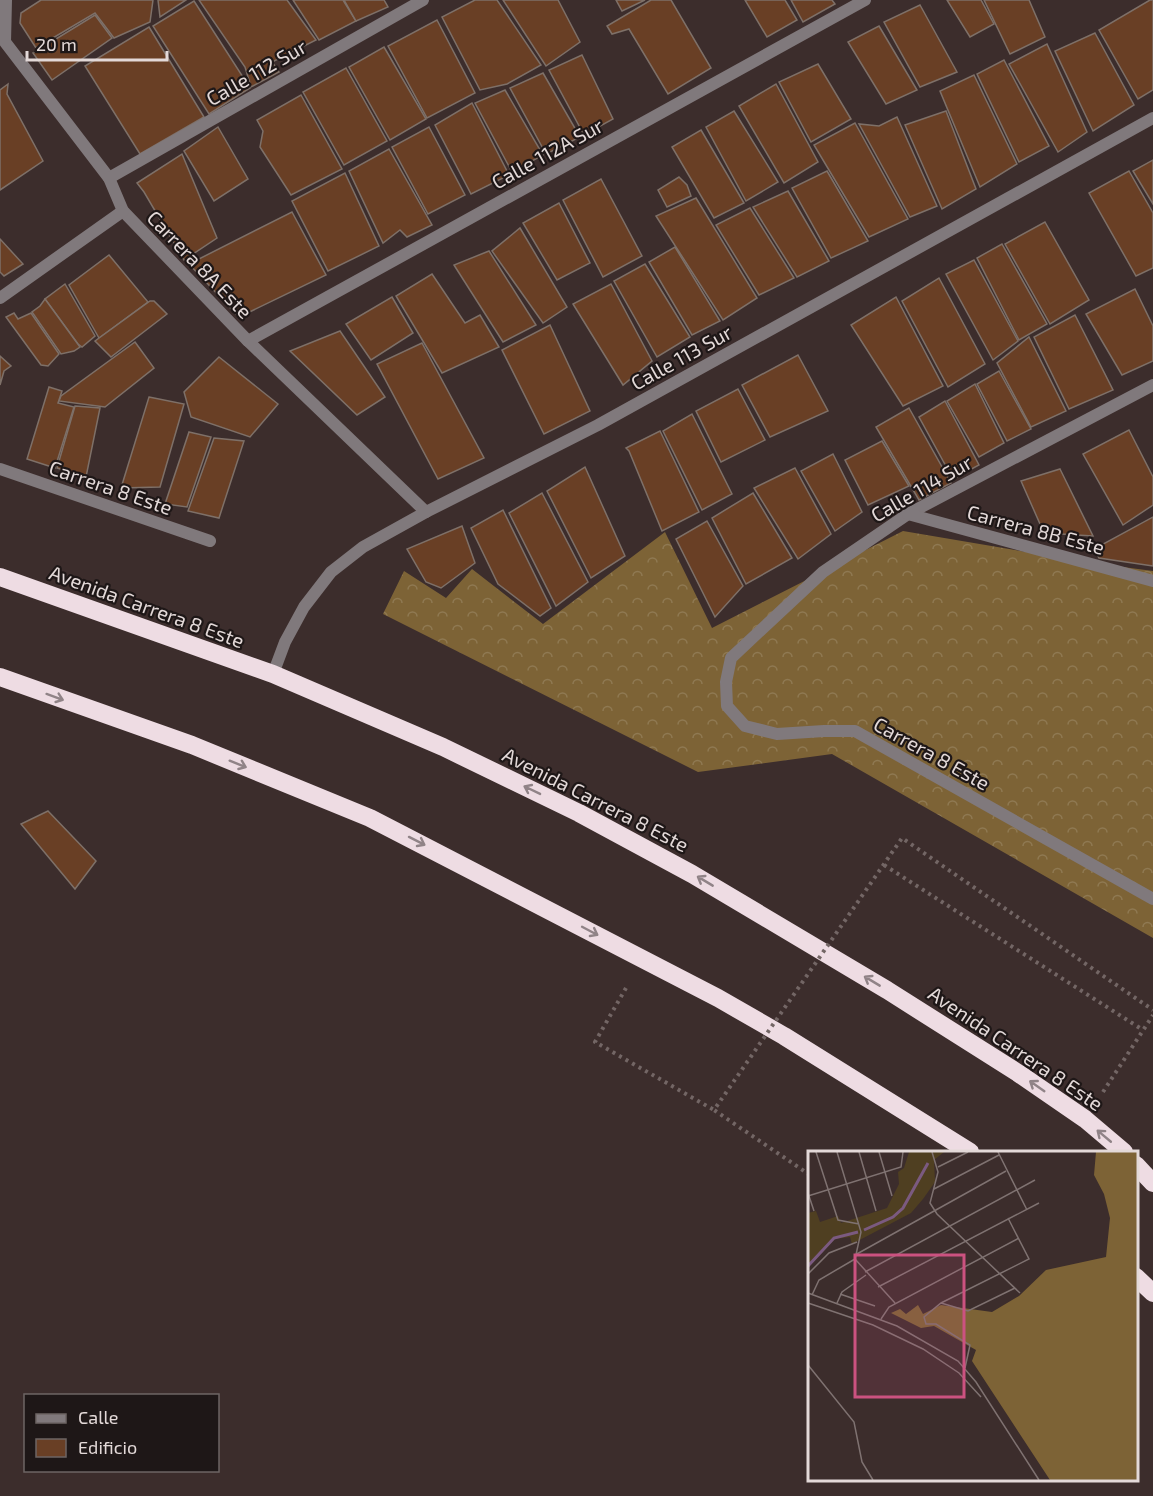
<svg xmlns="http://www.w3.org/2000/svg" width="1153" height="1496" font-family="'Exo 2',sans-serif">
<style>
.forest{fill:url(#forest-crowns)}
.building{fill:#693f25;stroke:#7e7068;stroke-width:1.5}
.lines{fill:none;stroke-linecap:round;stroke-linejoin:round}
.path{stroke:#736665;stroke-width:4;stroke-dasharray:3 4.5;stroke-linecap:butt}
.street{stroke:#80797c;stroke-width:12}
.highway{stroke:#eedce3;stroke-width:18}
.path-bridge{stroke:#736665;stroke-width:4;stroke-dasharray:3 4.5;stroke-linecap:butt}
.oneway{stroke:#908387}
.labels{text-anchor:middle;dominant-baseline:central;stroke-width:4.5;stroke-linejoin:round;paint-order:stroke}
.street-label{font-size:20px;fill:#e3d9d8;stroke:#1e1717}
.inset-river{fill:none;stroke:#7b5a80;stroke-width:3}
.inset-road{fill:none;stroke:#7f7271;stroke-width:1.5}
.view{fill:#cc5280;fill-opacity:0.15;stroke:#cc5280;stroke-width:3}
.inset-edge{fill:none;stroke:#e3d9d8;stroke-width:3}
</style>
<defs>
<pattern id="forest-crowns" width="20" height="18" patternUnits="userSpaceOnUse" patternTransform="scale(1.5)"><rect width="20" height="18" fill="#7d6336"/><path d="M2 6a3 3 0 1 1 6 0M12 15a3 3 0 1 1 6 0" fill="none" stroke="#8f7952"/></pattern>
</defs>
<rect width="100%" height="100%" fill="#3c2d2c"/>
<path class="forest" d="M903,531L1085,562L1153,571V938L832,754L698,772L383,614L404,571L446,598L472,569L543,624L665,532L712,628Z"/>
<g class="building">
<path d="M41,0H153L150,22L114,38L95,13L36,48L20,23L21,13Z"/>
<path d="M158,0H186L160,17Z"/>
<path d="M199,0H287L316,40L272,62L279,72L251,87L245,67Z"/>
<path d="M293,0H343L356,21L319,40Z"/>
<path d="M344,0H384L388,7L356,21Z"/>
<path d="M475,0H497L541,65L507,84L480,90L442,17Z"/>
<path d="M503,0H558L580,42L546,66Z"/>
<path d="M616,0H645L622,11Z"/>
<path d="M651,0H671L711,68L668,94L629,29L612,34L607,26Z"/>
<path d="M745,0H785L797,20L767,37Z"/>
<path d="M791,0H832L835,4L803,22Z"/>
<path d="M947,0H981L994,24L970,37Z"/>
<path d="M984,0H1029L1045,37L1010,54Z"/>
<path d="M1150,0H1153V90L1138,99L1099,30Z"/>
<path d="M194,1L250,88L209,114L153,26Z"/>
<path d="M920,5L957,72L920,87L884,22Z"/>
<path d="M95,15L112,38L52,80L33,53Z"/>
<path d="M437,20L475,93L427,118L388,46Z"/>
<path d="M879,26L917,90L886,104L848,42Z"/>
<path d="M149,27L204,117L140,154L85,66Z"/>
<path d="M1095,33L1134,105L1093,131L1055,51Z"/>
<path d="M1047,44L1087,132L1058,152L1009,64Z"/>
<path d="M384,47L426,119L390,140L349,67Z"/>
<path d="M582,55L613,119L584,135L549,70Z"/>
<path d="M1004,60L1049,146L1019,162L977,74Z"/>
<path d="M818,64L851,119L811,142L779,82Z"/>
<path d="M346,68L387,141L344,165L303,92Z"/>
<path d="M543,73L580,137L546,154L510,88Z"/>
<path d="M974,75L1017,164L980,187L940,91Z"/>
<path d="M8,84L7,94L43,161L0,190V90Z"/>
<path d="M776,84L818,162L784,183L739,106Z"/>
<path d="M505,90L543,155L512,172L475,103Z"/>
<path d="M301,95L342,169L291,195L260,147L263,131L257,120Z"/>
<path d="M472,103L509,175L471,194L435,125Z"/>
<path d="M734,111L778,182L746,201L706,127Z"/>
<path d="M946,111L976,189L942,209L905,125Z"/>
<path d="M897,117L937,206L910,217L859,124L879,126Z"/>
<path d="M855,123L908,219L869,237L814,145Z"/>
<path d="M218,127L248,179L214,201L184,151Z"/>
<path d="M429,127L465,195L428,214L392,147Z"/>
<path d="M701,130L744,203L714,218L672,147Z"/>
<path d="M389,149L432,225L407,237L400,230L383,243L349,171Z"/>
<path d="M182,154L217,238L184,260L144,192L137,183Z"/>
<path d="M1153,160V204L1133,171Z"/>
<path d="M827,171L868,241L831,258L792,188Z"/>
<path d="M1129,171L1153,213V268L1136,276L1089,193Z"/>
<path d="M345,173L379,246L328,271L292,201Z"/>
<path d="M679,177L687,185L691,196L667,207L658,190Z"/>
<path d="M601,179L642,256L603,277L563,200Z"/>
<path d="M788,191L829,261L797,277L753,207Z"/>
<path d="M696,198L757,298L723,320L656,216Z"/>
<path d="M559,203L590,263L557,280L523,223Z"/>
<path d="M750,208L794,278L759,295L716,225Z"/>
<path d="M292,212L326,275L239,317L189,264Z"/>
<path d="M1045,222L1089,300L1050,324L1005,244Z"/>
<path d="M520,228L567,307L543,323L492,251Z"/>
<path d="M0,239L23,264L4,276L0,272Z"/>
<path d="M1002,244L1047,324L1019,340L977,258Z"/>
<path d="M675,247L720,321L692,335L649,262Z"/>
<path d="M489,251L536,325L503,342L454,265Z"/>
<path d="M109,255L148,302L99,338L69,285Z"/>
<path d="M974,260L1018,341L993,360L946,274Z"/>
<path d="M645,264L690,337L657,357L614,281Z"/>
<path d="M432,274L465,323L480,315L499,347L442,373L396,296Z"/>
<path d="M939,278L985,364L948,387L902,301Z"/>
<path d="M65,284L95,336L82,347L78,344L45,299Z"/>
<path d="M611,284L652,361L623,385L573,304Z"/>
<path d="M1135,289L1153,326V361L1122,375L1086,314Z"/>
<path d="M392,297L413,333L371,360L346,324Z"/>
<path d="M896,297L943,386L903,406L851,325Z"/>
<path d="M45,299L80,347L74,351L61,354L32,312L40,306Z"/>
<path d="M150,301H154L167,314L111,357L95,341Z"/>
<path d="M14,313L18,319L31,313L59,354L48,366L41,365L6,317Z"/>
<path d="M1075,315L1113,390L1069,409L1034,337Z"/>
<path d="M550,325L590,411L544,434L502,350Z"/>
<path d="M340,331L385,397L357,415L290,351Z"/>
<path d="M1029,337L1066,411L1031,427L997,363Z"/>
<path d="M135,342L154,368L105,407L59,401L61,396Z"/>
<path d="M422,343L484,458L438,479L377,364Z"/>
<path d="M798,355L828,411L770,437L742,385Z"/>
<path d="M0,356L11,366L4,371L0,385Z"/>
<path d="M219,357L278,404L250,437L191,417L184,392Z"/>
<path d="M999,371L1031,429L1007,441L977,384Z"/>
<path d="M975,384L1004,443L979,457L947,401Z"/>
<path d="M49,387L62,391L58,403L74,407L55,468L27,459Z"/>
<path d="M738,389L765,440L721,462L696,411Z"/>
<path d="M149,397L184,404L160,487L121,488Z"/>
<path d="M945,401L979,465L953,479L919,417Z"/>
<path d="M75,406L100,408L86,477L57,468Z"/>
<path d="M909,408L951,483L919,500L876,427Z"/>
<path d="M692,414L732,494L702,510L663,431Z"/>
<path d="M1129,430L1153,477V505L1123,525L1083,454Z"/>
<path d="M660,431L699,512L662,531L629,451L626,448Z"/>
<path d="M189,432L211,437L187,507L165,504Z"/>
<path d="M214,438L244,441L219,518L188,511Z"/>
<path d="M882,441L909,486L868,505L845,460Z"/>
<path d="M833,454L862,512L835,531L801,471Z"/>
<path d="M585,467L625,556L591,578L547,491Z"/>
<path d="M795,468L831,534L798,559L754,488Z"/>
<path d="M1060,469L1093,536L1044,533L1021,481Z"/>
<path d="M542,493L588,582L556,606L509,513Z"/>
<path d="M753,493L792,558L746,584L712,518Z"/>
<path d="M503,510L551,608L540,616L498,584L471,528Z"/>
<path d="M1153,517V566L1099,558L1094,549Z"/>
<path d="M707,521L743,586L715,617L676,539Z"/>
<path d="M462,526L475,563L441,588L426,582L407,549Z"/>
<path d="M48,811L96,861L75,889L21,824Z"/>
</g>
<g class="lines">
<g class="path">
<path d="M884,865L1143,1030"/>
<path d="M626,988L595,1042L714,1110"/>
<path d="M1103,1092L1153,1015"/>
</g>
<g class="street">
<path d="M6,0L5,42L109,178L123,211L248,341L426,512"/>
<path d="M109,178L423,0"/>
<path d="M0,298L123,211"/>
<path d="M248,341L865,0"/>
<path d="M1153,385L908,514L823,572L731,658L726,682L727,706L745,726L777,734L824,731H855L1153,899"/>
<path d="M0,469L210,541"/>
<path d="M908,514L1153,581"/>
<path d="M273,674L285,642L304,607L331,572L363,547L426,512L598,425L1153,118"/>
</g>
<g class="highway">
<path d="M0,577L273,674L443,747L579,813L692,874L887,990L1018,1073L1085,1119L1124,1152"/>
<path d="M0,677L192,745L370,818L718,998L784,1036L970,1152"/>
<path d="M1136,1165L1153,1183"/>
<path d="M1136,1277L1153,1293"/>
</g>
<path class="path-bridge" d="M810,1175L714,1110L902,838L1153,1010"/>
</g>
<defs><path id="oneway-shaft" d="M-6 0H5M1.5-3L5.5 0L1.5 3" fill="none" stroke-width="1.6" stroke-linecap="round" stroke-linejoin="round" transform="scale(1.5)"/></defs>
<g class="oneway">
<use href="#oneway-shaft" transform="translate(55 697) rotate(20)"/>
<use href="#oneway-shaft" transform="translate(238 764) rotate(22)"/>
<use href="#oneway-shaft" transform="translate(532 790) rotate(-154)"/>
<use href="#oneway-shaft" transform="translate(417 841) rotate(27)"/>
<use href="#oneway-shaft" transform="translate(705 881) rotate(-149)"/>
<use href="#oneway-shaft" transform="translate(590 931) rotate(28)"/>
<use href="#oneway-shaft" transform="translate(872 981) rotate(-149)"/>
<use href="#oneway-shaft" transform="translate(1037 1086) rotate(-145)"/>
<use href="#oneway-shaft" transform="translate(1104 1136) rotate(-140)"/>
</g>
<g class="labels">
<g class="street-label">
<text transform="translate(256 72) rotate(-30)">Calle 112 Sur</text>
<text transform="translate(547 153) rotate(-29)">Calle 112A Sur</text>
<text transform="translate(200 264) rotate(46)">Carrera 8A Este</text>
<text transform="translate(681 357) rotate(-29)">Calle 113 Sur</text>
<text transform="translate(111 487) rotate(19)">Carrera 8 Este</text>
<text transform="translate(921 488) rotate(-30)">Calle 114 Sur</text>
<text transform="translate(1036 529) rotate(15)">Carrera 8B Este</text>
<text transform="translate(147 606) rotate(20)">Avenida Carrera 8 Este</text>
<text transform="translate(932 753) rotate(29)">Carrera 8 Este</text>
<text transform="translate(596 799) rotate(27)">Avenida Carrera 8 Este</text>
<text transform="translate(1016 1048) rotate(34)">Avenida Carrera 8 Este</text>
</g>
</g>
<g transform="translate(808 1151)">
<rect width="330" height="330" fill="#3c2d2c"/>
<path d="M101,1H136L126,9L127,31L115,48L103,62L44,93L42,86L27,88L0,117V62L8,60L12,71L30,65L33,72L79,57L91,33L90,21L96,17Z" fill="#4f3f21"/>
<path d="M288,1H330V329H242L164,210L168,199L126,175L113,177L83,162L92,158L98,163L110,154L115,163L133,154L184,161L211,145L238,119L298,106L302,67L296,43L286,24Z" fill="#7d6336"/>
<path class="inset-river" d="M56,79L85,66L95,57L120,12M0,115L26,87L50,81"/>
<path class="inset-road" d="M8,1L30,69L51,73M29,1L53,81L47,108L87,152M51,1L68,60M71,1L84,45M124,1L130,21L122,52L129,63L212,142M190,1L219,59M130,16L160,1M126,38L191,4M0,42L6,60M0,45L93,16L95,1M47,104L198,20M57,121L227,29M0,123L21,102L49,91M70,136L231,52M0,142L89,175L150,210L168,231L231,329M32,143L67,155M4,144L11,129L47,108M0,152L65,174L115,198L151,222L173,246M29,152L34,141L58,124M133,152L160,160L207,137M73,168L81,156L211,87M0,214L46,271L54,311L65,329M157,217L162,194L128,173H118L116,166L133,152L221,108L200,67"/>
<path class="view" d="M47,104H156V246H47Z"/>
<rect width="330" height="330" class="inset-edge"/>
</g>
<rect x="24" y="1394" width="195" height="78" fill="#1e1717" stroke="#6d6564" stroke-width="1.5"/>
<rect x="36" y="1414" width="30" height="9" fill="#80797c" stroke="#6d6564" stroke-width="1.5"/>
<text x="78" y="1424" font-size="18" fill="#e3d9d8">Calle</text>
<rect x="36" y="1439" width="30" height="18" fill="#693f25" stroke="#6d6564" stroke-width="1.5"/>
<text x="78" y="1454" font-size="18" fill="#e3d9d8">Edificio</text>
<path d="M27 51v9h140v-9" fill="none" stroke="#e3d9d8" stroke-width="3"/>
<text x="36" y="51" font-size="18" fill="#e3d9d8" stroke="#1e1717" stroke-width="4.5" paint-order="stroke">20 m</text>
</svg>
